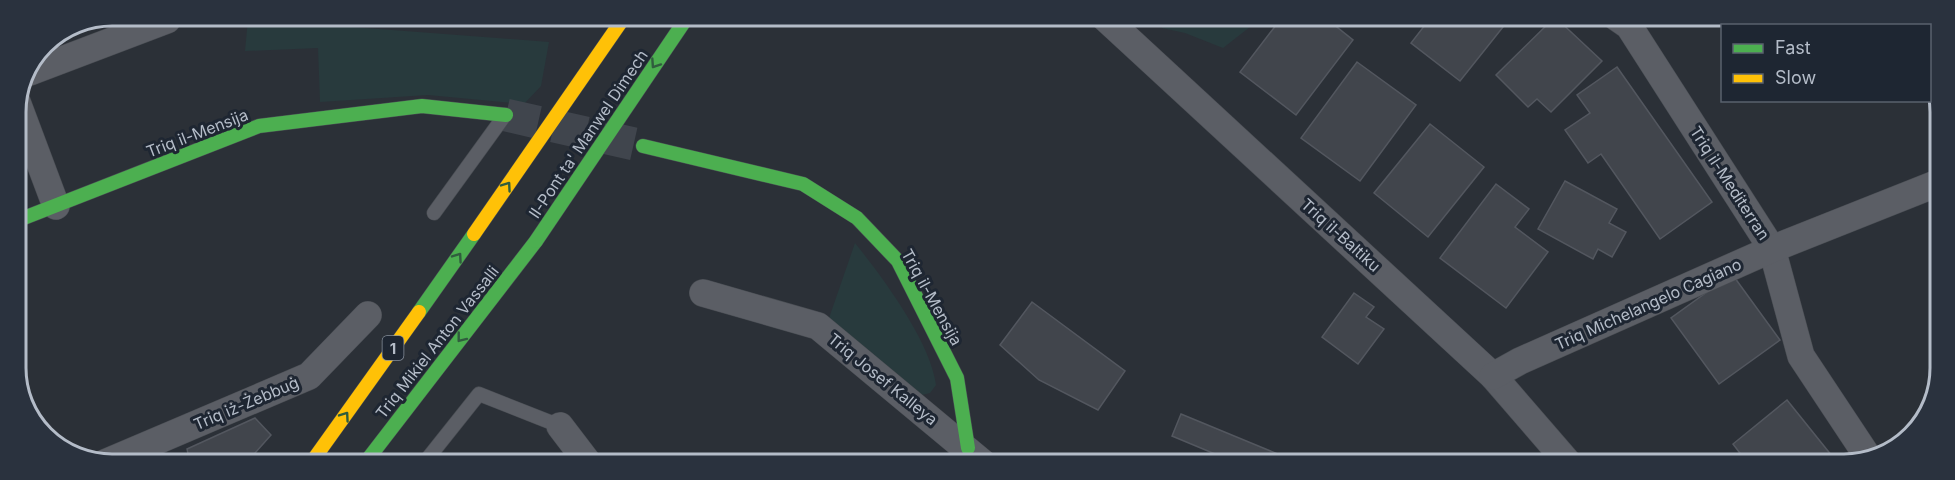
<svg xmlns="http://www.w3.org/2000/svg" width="1955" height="480" font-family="Inter,sans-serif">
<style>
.green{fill:#283a3d}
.building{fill:#41454c;stroke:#53575f;stroke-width:1.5}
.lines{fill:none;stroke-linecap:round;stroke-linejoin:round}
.secondary-tunnel{stroke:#40454d;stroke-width:33;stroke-dasharray:33 16;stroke-linecap:butt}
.lane-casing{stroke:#484c52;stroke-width:15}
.street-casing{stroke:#484c52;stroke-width:28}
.fast-casing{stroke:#484c52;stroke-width:15}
.slow-casing{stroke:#484c52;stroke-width:15}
.lane{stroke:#5b5e65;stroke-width:14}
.street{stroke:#5b5e65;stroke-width:27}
.fast{stroke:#4caf50;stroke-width:14}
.slow{stroke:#ffc107;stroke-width:14}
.fast-bridge-casing{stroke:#484c53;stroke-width:15;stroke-linecap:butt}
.slow-bridge-casing{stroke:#484c53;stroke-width:15;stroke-linecap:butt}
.fast-bridge{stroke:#4caf50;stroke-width:14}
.slow-bridge{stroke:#ffc107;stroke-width:14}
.oneway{stroke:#305d3e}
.labels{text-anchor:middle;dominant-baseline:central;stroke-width:6;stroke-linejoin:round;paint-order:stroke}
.shield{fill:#1e2632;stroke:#878f9b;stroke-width:1.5}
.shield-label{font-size:15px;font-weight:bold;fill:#b4bcc8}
.street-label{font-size:16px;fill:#b4bcc8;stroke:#1e2632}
.rim{fill:none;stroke:#b4bcc8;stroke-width:3}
</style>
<rect width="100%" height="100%" fill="#2b3037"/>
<g class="green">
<path d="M1153,16H1264L1223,48L1185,33L1162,28Z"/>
<path d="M248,19L549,42L541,86L524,104L428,95L320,102L318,48L245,51Z"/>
<path d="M855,243C883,278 930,341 936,385L930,393L922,395L911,391L827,324Z"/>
</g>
<g class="building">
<path d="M1283,16H1323L1353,40L1296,115L1240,72Z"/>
<path d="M1432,16L1511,17L1460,81L1411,43Z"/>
<path d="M1555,17L1602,61L1551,112L1537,99L1528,107L1496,75Z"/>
<path d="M1357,62L1416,105L1360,181L1301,138Z"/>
<path d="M1617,67L1712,202L1660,239L1601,154L1588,163L1565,130L1590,113L1577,95Z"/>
<path d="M1430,124L1484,167L1428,237L1374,193Z"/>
<path d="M1565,181L1617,209L1609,223L1626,232L1612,257L1598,249L1593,259L1538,229Z"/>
<path d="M1496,184L1529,209L1515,227L1548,252L1506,308L1440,258Z"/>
<path d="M1732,274L1780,340L1719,384L1671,318Z"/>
<path d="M1354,293L1374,307L1366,317L1384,329L1358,364L1322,337Z"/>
<path d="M1032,302L1125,371L1098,410L1039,380L1000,345Z"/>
<path d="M1787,400L1836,461L1831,465H1749L1733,444Z"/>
<path d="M1181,414L1302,464H1239L1172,436Z"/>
<path d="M255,418L271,435L246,463H190L187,449Z"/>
</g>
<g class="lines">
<path class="secondary-tunnel" d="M506,115L643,146"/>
<defs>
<g id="lane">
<path d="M434,213L505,115"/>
<path d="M424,463L479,394L560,426"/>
</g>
<g id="street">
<path d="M1103,16L1493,376L1570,465"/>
<path d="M1616,17L1629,26L1772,249L1801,356L1868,457"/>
<path d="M30,72L167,20"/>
<path d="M17,102L56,206"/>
<path d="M703,293L818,326L984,464"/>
<path d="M1493,376L1520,361L1772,249L1938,183"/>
<path d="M560,426L589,464"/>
<path d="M105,463L309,376L368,315"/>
</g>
<g id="fast">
<path d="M643,146L803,184L857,218L898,261L957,378L968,448"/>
<path d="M16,221L259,126L422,106L506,115"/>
<path d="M419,312L474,234"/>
<path d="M365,463L536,241"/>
</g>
<path id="slow" d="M311,463L419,312"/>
</defs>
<use href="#lane" class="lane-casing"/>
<use href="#street" class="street-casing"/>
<use href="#fast" class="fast-casing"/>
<use href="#slow" class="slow-casing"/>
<use href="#lane" class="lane"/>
<use href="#street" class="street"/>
<use href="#fast" class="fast"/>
<use href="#slow" class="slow"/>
<defs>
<path id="fast-bridge" d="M536,241L688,16"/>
<path id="slow-bridge" d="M474,234L625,16"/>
</defs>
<use href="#fast-bridge" class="fast-bridge-casing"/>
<use href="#slow-bridge" class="slow-bridge-casing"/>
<use href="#fast-bridge" class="fast-bridge"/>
<use href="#slow-bridge" class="slow-bridge"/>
</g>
<defs><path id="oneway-chevron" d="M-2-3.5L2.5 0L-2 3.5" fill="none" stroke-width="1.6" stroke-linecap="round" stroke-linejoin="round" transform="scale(1.5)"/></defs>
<g class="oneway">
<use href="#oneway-chevron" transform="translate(655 64) rotate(124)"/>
<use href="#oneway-chevron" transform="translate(507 186) rotate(-55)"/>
<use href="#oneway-chevron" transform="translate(458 257) rotate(-55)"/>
<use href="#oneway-chevron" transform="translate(461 338) rotate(128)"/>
<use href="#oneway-chevron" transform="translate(345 416) rotate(-55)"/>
</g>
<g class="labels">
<rect class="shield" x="382.5" y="336" width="21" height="24" rx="4.5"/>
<g class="shield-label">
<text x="393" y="348">1</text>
</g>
<g class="street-label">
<text transform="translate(197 133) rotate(-21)">Triq il-Mensija</text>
<text transform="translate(588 134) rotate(-56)">Il-Pont ta' Manwel Dimech</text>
<text transform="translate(1730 183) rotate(57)">Triq il-Mediterran</text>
<text transform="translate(1341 235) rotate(42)">Triq il-Baltiku</text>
<text transform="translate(932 297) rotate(61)">Triq il-Mensija</text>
<text transform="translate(1648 304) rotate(-24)">Triq Michelangelo Cagiano</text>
<text transform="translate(437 342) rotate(-52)">Triq Mikiel Anton Vassalli</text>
<text transform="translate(883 379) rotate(39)">Triq Josef Kalleya</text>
<text transform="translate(246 403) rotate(-23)">Triq iż-Żebbuġ</text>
</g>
</g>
<path d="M0 0H1955V480H0ZM112 26H1844A86 86 0 0 1 1930 112V368A86 86 0 0 1 1844 454H112A86 86 0 0 1 26 368V112A86 86 0 0 1 112 26Z" fill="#2a323e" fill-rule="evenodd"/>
<path class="rim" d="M112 26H1844A86 86 0 0 1 1930 112V368A86 86 0 0 1 1844 454H112A86 86 0 0 1 26 368V112A86 86 0 0 1 112 26Z"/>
<rect x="1721" y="24" width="210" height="78" fill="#1e2632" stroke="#5a626e" stroke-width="1.5"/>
<rect x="1733" y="44" width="30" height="9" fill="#4caf50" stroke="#5a626e" stroke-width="1.5"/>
<text x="1775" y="54" font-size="18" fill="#b4bcc8">Fast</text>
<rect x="1733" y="74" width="30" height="9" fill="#ffc107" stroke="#5a626e" stroke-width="1.5"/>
<text x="1775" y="84" font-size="18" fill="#b4bcc8">Slow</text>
</svg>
